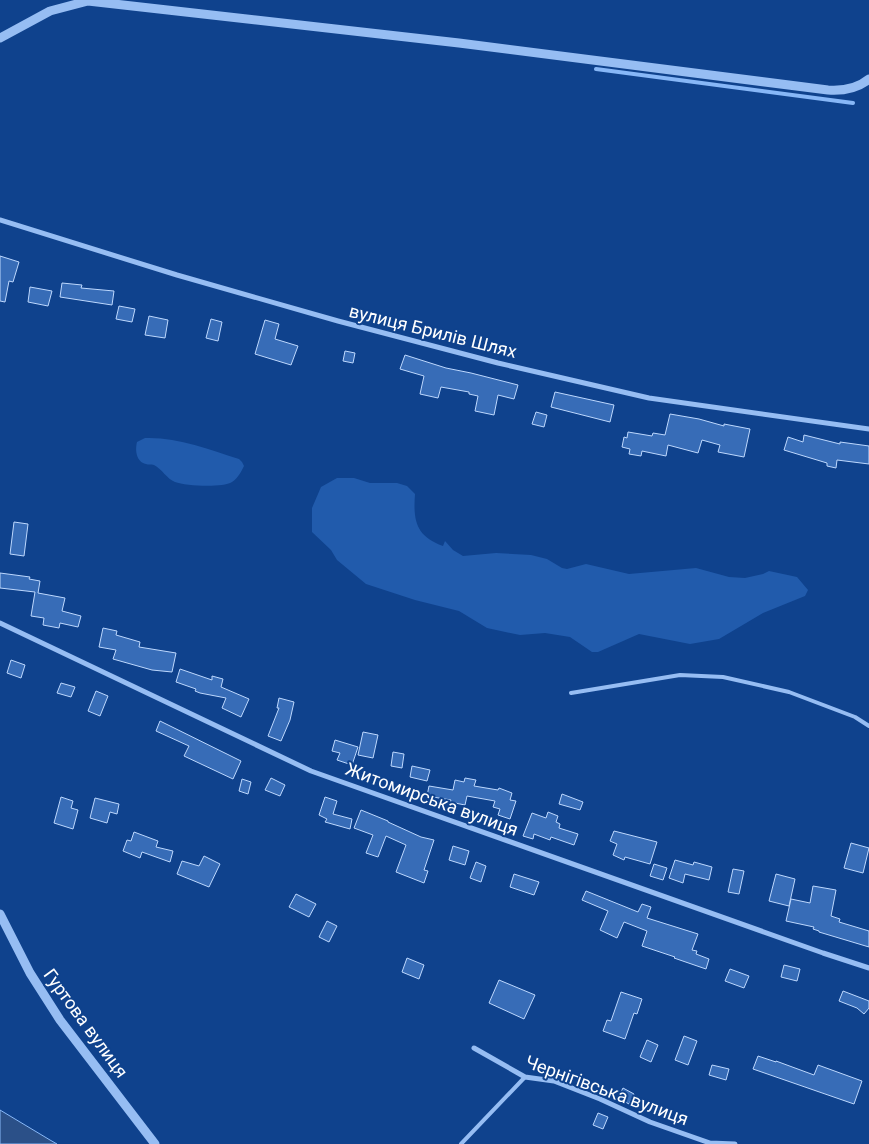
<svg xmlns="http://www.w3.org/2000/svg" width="869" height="1144" font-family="Roboto,sans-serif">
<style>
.green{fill:#215bac}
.water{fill:#2b5088;stroke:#87b7f7}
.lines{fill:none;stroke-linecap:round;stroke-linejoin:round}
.stream{stroke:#87b7f7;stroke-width:4}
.building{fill:#376cb7;stroke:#bdd8fe}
.service{stroke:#96bdf3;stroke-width:4}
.minor{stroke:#96bdf3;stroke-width:5}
.tertiary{stroke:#96bdf3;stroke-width:9}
.labels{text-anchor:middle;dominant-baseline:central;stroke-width:4;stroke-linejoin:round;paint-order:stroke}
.street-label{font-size:18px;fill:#fff;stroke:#0f428d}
</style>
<rect width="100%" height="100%" fill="#0f428d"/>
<g class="green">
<path d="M145,438C178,437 208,449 239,459L242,462L244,466C241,472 238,478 232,482C222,488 186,486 175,482C167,479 162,469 154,465C151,464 148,465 146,464C136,462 135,450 137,442Z"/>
<path d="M337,478H354L370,483H397L407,486L415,494C413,521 416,536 443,546L445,541L453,550L463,556L496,553L531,555L547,559L562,568L567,569L586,564L629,574L696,568L729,577L745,578L763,574L769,571L797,577L808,590L805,596L763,613L719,639L690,644L639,634L598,652H592L570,637L545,633L520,635L487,628L459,611L415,600L366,584L337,560L331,550L312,532V508L321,487Z"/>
</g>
<path class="water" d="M0,1110L50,1140L57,1144H0Z"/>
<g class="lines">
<path class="stream" d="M596,69L853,103"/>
</g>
<g class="building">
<path d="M0,256L19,262L13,282L9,281L5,302L0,301Z"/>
<path d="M62,283L82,285L81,288L114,291L112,305L60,297Z"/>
<path d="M30,287L52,291L48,306L28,302Z"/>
<path d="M119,306L135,309L132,322L116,319Z"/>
<path d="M149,316L168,320L165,338L145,335Z"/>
<path d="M211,319L222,322L218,341L206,338Z"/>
<path d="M265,320L279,324L275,339L298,346L291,365L255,354Z"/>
<path d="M345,351L355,353L353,363L343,361Z"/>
<path d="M405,355L446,368L471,373L518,385L514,399L498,395L494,415L475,411L478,396L469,394V392L441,387L438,398L420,394L424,376L400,369Z"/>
<path d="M555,392L614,405L610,422L551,407Z"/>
<path d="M536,412L547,415L544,427L532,424Z"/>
<path d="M670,414L699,419L724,426V424L750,429L744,457L718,452L720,445L702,440L698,453L668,445L666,456L642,451L641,456L629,454L630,449L622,447L624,437L627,438L628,432L652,436L653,433L665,435Z"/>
<path d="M804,435L840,444V442L869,446V464L837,460L836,468L827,466V463L784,450L788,437L803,442Z"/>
<path d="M14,522L28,524L24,556L10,554Z"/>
<path d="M0,573L30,577L29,579L40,581L38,593L65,598L62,611L81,616L78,627L60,623L59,628L43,625L44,618L31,616L35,592L0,588Z"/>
<path d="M103,628L117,631L116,635L140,642L139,647L176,653L172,672L152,670L113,659L116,650L99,647Z"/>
<path d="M11,660L25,665L21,678L7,673Z"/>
<path d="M180,669L212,680V676L223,679L221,687L249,699L241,717L222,708L226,698L200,693L195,691L196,689L176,682Z"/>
<path d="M61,683L75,687L71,697L57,693Z"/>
<path d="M96,691L108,696L100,716L88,711Z"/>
<path d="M279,698L294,702L290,720L281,741L268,736L279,708H277Z"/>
<path d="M160,721L241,761L233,779L184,756L189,746L156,731Z"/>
<path d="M363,732L378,735L373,758L358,755Z"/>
<path d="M335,740L358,747L352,765L337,760L340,753L332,751Z"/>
<path d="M393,752L404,754L402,768L391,766Z"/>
<path d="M412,766L430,770L427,781L410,777Z"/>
<path d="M271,778L285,785L280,796L265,790Z"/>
<path d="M465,778L476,780L474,786L498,790L499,788L512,793L510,800L516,801L510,819L498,815L500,809L493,807L495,801L467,796L465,805L450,802L451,800L427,796L429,786L453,790L455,780L464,782Z"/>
<path d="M242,779L251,782L248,794L239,791Z"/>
<path d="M562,794L583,802L580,810L559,804Z"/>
<path d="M61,797L73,801L71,808L78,810L73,829L54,823Z"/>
<path d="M325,797L337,801L333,814L352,819L350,829L325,822L327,819L319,815Z"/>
<path d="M95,798L119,804L117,814L110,812L107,823L90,818Z"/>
<path d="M361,810L388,821V822L421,837L434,840L424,870L428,871L424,883L396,872L406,845L386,836L378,857L366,853L373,835L354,828Z"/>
<path d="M548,812L558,816L556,822L560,824L559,828L578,834L574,845L551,837L550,840L534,834L533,839L523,836L532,813L546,818Z"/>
<path d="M614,831L657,842L650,864L625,857L624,860L613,855L617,844L610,841Z"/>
<path d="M134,832L158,841L156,847L173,851L170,862L142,852L140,858L123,851L127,840L131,841Z"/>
<path d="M851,843L869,848L863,873L844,868Z"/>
<path d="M453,846L469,851L465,865L449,860Z"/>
<path d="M204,856L220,864L209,887L177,874L182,861L199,866Z"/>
<path d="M675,860L693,865L694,862L712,867L709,880L685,874L683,883L669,878Z"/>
<path d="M476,862L486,866L481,882L470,878Z"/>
<path d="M654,864L667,868L663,880L650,876Z"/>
<path d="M733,869L744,871L739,894L728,892Z"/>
<path d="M514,874L539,882L534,895L510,887Z"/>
<path d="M776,874L795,879L789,906L769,901Z"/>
<path d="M813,886L836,890L831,916L840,919L839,922L869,931V947L819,932V931L813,929L814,927L786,921L791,899L810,903Z"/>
<path d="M586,891L638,912L642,904L651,907L647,918L698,934L692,950L697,951L696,954L709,959L706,969L674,958L675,957L642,946L647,931L624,922L617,938L600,930L608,911L582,900Z"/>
<path d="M296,894L316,904L309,917L289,907Z"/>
<path d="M327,921L337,926L329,942L319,937Z"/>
<path d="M407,958L424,965L419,979L402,972Z"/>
<path d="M784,965L800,969L797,981L781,977Z"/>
<path d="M730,969L749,976L744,988L725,981Z"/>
<path d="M499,980L535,995L524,1019L489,1003Z"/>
<path d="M843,991L869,1001V1008L864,1014L857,1008L839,1001Z"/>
<path d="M621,992L642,999L637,1014L634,1013L625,1039L603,1031L607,1020L611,1021Z"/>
<path d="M684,1036L697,1041L688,1065L675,1060Z"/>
<path d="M647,1040L658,1045L651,1062L640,1057Z"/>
<path d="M758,1056L776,1062V1061L814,1075L818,1065L862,1081L854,1104L753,1069Z"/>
<path d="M712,1065L729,1069L726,1080L709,1075Z"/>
<path d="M623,1088L634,1094L629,1104L618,1098Z"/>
<path d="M598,1113L608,1117L603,1129L593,1125Z"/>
</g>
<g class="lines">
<g class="service">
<path d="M571,693L680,675L723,677L789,692L855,717L869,726"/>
<path d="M461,1144L525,1077"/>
</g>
<g class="minor">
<path d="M0,220L177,275L338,321L498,363L649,398L869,429"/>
<path d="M0,623L311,771L823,953L869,968"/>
<path d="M474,1048L525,1077L554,1081L600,1099L650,1122L710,1143L735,1144"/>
</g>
<g class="tertiary">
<path d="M0,38L50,11L88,1L459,43L828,90C843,91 857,89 869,79"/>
<path d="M0,914L30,973L60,1020L155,1144"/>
</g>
</g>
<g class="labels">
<g class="street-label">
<text transform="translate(433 331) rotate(14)">вулиця Брилів Шлях</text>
<text transform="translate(432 799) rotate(20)">Житомирська вулиця</text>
<text transform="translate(86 1023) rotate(54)">Гуртова вулиця</text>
<text transform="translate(607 1090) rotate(20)">Чернігівська вулиця</text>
</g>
</g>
</svg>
